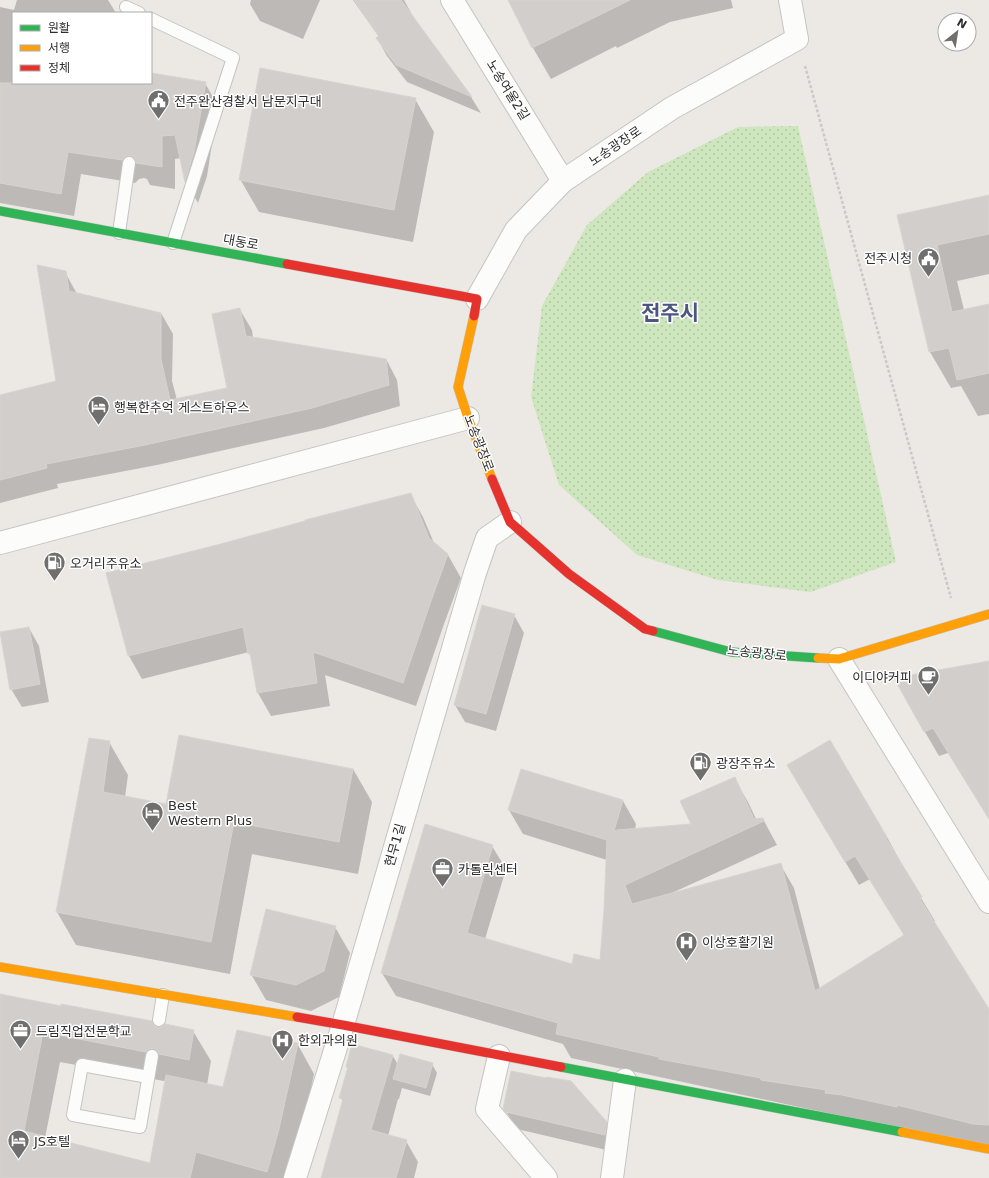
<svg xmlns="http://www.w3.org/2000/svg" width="989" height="1178" font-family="'DejaVu Sans','Noto Sans KR',sans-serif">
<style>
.park{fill:url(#park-dots)}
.shadow{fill:#0003;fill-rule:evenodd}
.building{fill:#d1cecb;stroke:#d7d4d0}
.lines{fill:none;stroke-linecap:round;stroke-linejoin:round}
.lane-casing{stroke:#c5c4c5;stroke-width:14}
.street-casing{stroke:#c5c4c5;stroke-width:24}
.fast-casing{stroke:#c5c4c5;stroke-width:10}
.slow-casing{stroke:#c5c4c5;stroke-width:10}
.jam-casing{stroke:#c5c4c5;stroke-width:10}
.path{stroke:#c9c9c8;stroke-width:2.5;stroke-dasharray:3 2;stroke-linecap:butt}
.lane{stroke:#fcfcfb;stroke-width:12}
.street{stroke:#fcfcfb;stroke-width:22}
.fast{stroke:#30b455;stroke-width:9}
.slow{stroke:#ff9f0a;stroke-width:9}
.jam{stroke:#e5322d;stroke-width:9}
.labels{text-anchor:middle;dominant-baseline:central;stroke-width:3;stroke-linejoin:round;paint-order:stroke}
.street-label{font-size:13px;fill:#2e2e2e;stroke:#fff}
.poi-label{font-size:13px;fill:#2e2e2e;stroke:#fff;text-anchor:start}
.town-label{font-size:21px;font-weight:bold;fill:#4d5680;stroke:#fff}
</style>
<defs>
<pattern id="park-dots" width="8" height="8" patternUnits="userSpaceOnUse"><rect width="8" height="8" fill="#cee6be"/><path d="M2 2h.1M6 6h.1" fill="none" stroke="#b1c6a4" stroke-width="1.8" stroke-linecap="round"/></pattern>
</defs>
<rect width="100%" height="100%" fill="#ece8e4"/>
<path class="park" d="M798,126L896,562L810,592L718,580L637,555L559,485L531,397L542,306L587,225L648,172L738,127Z"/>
<g class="shadow">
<path d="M17,0H108L116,13H13V83H151V74L205,83L218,106L207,176L198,203L186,181L181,158L175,159V189L150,185L147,179L144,178L139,179L135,183L81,174L74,216L0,203V7L14,10Z"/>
<path d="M251,0H320L303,39L260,21L250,4Z"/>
<path d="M353,0H404L416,22L471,97L481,113L407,82L387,56L377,38L379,37Z"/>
<path d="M509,0H731L733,8L670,22L617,48L616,46L551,79L533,48Z"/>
<path d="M415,99L434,132L413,242L259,212L240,179Z"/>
<path d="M989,196V274L957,281L964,310L989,305V414L978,416L961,386L951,388L930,352L898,216Z"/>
<path d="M65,272L77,294L161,313L173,334L172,381L177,400L228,389L240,310L252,330L253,338L386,359L397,380L400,406L324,428L157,465L57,484L58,488L0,503V396L57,381Z"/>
<path d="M410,494L423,517L434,543L448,555L461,578L444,624L416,706L325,675L330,706L271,716L258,693L252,658L249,652L142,679L129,656L107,574Z"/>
<path d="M514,615L524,633L496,731L465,722L455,705Z"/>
<path d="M29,628L39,646L49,702L22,707L11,689Z"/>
<path d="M989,662V819L948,753L939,756L925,732Z"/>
<path d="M109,742L128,775L125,797L167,806L353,769L372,802L358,874L252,854L230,974L76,945L57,912Z"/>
<path d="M734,778L748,802L756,819H763L777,845L674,892L675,893L780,864L794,888L820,989L905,936L870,879L859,885L802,789L887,837L900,861L899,862L935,921L933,922L989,1011V1148L571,1058L563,1044L396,996L382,973L492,846L506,869L485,939L573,965L600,961L605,910L607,860L523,834L509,810L623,801L636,824L635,830L692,825Z"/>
<path d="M335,927L350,953L339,997L311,1011L266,1000L251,974Z"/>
<path d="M0,995L154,1026L157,1028L193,1031L211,1061L207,1085L223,1088L297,1043L314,1074L296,1160L291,1178H0ZM60,1062L164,1081L167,1079L151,1164L45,1138Z"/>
<path d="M353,1045L393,1056L398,1065L432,1064L437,1073L430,1096L402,1088L399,1099H398L388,1136L406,1141L418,1162L414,1178H322L343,1102L341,1098L348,1069L347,1067Z"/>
<path d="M504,1108L606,1122L616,1140L615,1152L517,1129Z"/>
</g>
<g class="building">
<path d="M354,0H401L472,97L396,65L376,38L379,36Z"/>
<path d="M508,0H630L532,48Z"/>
<path d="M260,68L416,98L394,210L239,180Z"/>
<path d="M151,73L206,82L194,152L185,182L175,135L162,136V167L136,163L134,157L130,156H126L122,160L68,152L61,194L0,183V83H151Z"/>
<path d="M989,195V234L937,245L952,312L989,304V373L957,380L949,348L929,352L897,215Z"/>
<path d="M37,265L66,271L69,291L161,313V359L170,400L227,388L212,314L240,308L246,336L386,359L389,385L312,408L145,445L46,464L47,468L0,480V395L56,381Z"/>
<path d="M411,493L429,538L448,554L431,601L403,683L313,652L317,683L257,693L250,653L248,654L243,627L128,656L106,573L217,545L305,521V520Z"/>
<path d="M482,605L515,614L486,714L454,705Z"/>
<path d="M29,627L40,684L10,690L0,632Z"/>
<path d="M989,661V819L933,728L924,732L894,678Z"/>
<path d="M179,735L353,769L339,842L234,822L211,942L56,912L89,738L110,741L103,792L166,804Z"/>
<path d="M830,740L887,837L886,838L922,897L920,899L989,1009V1125L973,1124L897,1105V1107L842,1095L825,1093L826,1090L761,1080V1078L659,1059V1057L556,1034L558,1023L381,973L425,824L493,845L467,933L572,964L574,954L600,960L604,910L607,840L508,810L521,769L623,800L614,831L617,830L691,824L680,801L735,777L754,819L763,818L764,821L625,885L632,904L781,863L815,991L904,935L855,856L845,862L787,765Z"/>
<path d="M266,909L336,926L324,971L296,985L250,975Z"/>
<path d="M0,994L61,1006V1004L152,1021L154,1026L157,1027H162L165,1024L194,1030L189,1060L159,1054L157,1051L154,1049H149L146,1052L43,1032L24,1131L150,1163L166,1075L223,1087L237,1030L298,1043L279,1129L267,1172L196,1152L190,1178H0Z"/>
<path d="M352,1044L393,1055L371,1130L407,1140L396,1178H321L343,1099L339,1098L348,1067H346Z"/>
<path d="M400,1054L433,1063L426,1088L393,1079Z"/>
<path d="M511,1071L546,1078V1077L571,1081L607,1122L605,1135L506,1112L503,1109Z"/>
</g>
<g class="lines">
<defs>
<g id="lane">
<path d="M126,7L139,13"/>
<path d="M151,19L233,58L173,243"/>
<path d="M119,233L129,163"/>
<path d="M159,1020L163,995"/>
<path d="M148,1077L82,1065L73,1115L140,1127L152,1056"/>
</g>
<g id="street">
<path d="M452,0L563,181"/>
<path d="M477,299L516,230L563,181L672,108L797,39L790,0"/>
<path d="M0,543L468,418"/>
<path d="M839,659L989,902"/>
<path d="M499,1056L487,1109L546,1178"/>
<path d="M295,1178L343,1025L475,573L487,538L510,522"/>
<path d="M612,1178L625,1080"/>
</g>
<g id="fast">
<path d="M0,211L287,264"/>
<path d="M653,631L731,652L818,658"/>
<path d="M561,1067L902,1132"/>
</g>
<g id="slow">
<path d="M474,316L458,387L468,418L492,479"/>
<path d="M818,658L839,659L989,614"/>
<path d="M0,967L297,1017"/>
<path d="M902,1132L989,1149"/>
</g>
<g id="jam">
<path d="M287,264L477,299L474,316"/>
<path d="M492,479L510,522L569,574L645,629L653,631"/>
<path d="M297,1017L343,1025L561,1067"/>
</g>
</defs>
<use href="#lane" class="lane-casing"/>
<use href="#street" class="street-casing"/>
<use href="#fast" class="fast-casing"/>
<use href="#slow" class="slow-casing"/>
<use href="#jam" class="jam-casing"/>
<path class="path" d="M805,66L951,598"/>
<use href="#lane" class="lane"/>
<use href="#street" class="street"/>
<use href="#fast" class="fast"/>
<use href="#slow" class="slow"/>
<use href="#jam" class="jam"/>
</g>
<defs>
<symbol id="civic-pin" viewBox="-11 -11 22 30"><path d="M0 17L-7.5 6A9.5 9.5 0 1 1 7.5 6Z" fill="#706f6e" stroke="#fff"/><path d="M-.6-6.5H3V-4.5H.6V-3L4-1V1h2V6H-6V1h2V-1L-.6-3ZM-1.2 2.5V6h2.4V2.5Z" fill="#fff"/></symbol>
<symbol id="hotel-pin" viewBox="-11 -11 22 30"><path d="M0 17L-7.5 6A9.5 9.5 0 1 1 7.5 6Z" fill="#706f6e" stroke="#fff"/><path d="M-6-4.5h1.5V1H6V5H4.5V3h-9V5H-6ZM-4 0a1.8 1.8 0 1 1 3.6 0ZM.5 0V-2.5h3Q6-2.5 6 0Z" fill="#fff"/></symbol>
<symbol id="fuel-pin" viewBox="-11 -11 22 30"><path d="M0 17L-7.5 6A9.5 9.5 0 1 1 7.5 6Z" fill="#706f6e" stroke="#fff"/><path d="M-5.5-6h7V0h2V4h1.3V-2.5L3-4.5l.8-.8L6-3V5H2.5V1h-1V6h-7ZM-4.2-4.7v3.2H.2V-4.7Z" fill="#fff"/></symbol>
<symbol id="cafe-pin" viewBox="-11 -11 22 30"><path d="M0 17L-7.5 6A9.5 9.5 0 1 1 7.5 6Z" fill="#706f6e" stroke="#fff"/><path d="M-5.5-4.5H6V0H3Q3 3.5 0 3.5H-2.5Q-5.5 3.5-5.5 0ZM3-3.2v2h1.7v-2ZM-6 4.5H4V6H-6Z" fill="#fff"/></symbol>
<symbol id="office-pin" viewBox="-11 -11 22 30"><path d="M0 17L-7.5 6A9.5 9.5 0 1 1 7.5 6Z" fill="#706f6e" stroke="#fff"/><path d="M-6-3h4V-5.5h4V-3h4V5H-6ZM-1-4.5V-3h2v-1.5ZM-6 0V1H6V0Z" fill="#fff"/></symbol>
<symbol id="hospital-pin" viewBox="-11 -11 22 30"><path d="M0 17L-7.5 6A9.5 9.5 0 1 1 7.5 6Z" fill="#706f6e" stroke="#fff"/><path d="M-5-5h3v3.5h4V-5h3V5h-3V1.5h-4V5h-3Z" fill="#fff"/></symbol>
</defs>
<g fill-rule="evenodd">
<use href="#civic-pin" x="146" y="88" width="25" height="34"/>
<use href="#civic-pin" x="916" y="246" width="25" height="34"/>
<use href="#hotel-pin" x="86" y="394" width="25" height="34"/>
<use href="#fuel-pin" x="42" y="550" width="25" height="34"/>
<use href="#cafe-pin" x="916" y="664" width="25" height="34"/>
<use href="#fuel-pin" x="688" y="750" width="25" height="34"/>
<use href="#hotel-pin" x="140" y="800" width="25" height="34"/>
<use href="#office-pin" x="430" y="856" width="25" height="34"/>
<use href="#hospital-pin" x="674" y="930" width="25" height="34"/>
<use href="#office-pin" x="8" y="1018" width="25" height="34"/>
<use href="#hospital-pin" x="270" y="1028" width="25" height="34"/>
<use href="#hotel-pin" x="6" y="1128" width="25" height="34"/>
</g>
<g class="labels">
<g class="street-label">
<text transform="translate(508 90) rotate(58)">노송여울2길</text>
<text transform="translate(615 146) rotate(-34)">노송광장로</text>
<text transform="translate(241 242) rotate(10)">대동로</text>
<text transform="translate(479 443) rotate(69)">노송광장로</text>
<text transform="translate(757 653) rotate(6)">노송광장로</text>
<text transform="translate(395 845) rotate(-74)">현무1길</text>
</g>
<g class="poi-label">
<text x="174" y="101">전주완산경찰서 남문지구대</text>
<text x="912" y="258" text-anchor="end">전주시청</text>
<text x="114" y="407">행복한추억 게스트하우스</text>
<text x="70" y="563">오거리주유소</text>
<text x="912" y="677" text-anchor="end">이디야커피</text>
<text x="716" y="763">광장주유소</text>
<text x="168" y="805">Best<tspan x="168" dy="15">Western Plus</tspan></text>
<text x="458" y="869">카톨릭센터</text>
<text x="702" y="942">이상호활기원</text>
<text x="36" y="1031">드림직업전문학교</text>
<text x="298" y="1040">한외과의원</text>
<text x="34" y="1141">JS호텔</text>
</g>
<g class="town-label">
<text x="670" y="313">전주시</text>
</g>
</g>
<rect x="12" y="12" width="140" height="72" fill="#ffffff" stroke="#ababab"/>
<rect x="20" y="25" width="20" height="6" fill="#30b455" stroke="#ababab"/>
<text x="48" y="32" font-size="12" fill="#2e2e2e">원활</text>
<rect x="20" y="45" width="20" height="6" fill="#ff9f0a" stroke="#ababab"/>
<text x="48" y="52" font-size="12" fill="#2e2e2e">서행</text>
<rect x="20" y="65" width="20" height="6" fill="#e5322d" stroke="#ababab"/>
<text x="48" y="72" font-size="12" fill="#2e2e2e">정체</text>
<g transform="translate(957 32) rotate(30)"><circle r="19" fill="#ffffff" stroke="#ababab"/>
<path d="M0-3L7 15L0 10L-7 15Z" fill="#706f6e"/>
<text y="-6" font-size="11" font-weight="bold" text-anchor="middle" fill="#2e2e2e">N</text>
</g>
</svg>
